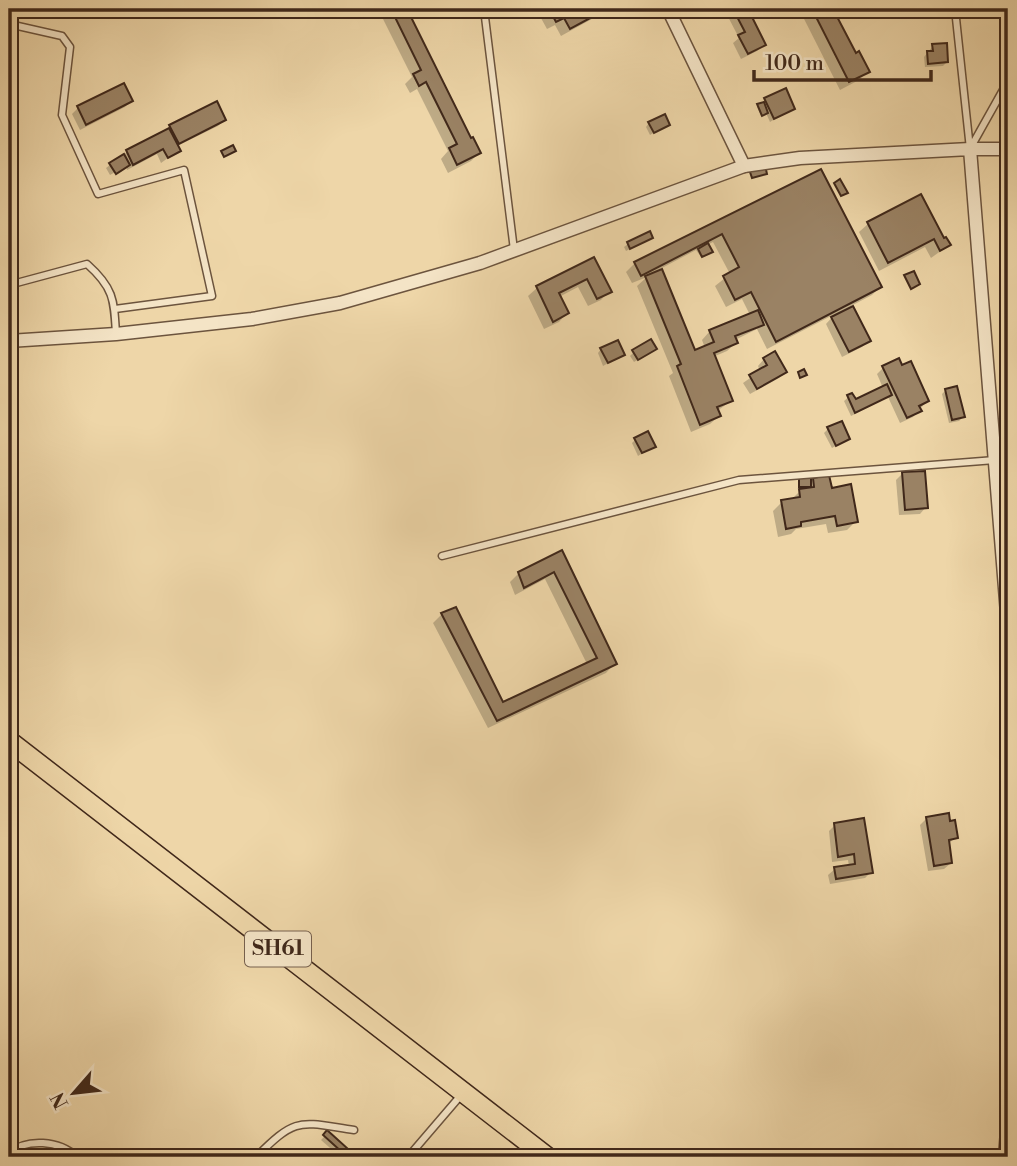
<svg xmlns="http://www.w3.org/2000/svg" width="1017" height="1166" font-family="'Libre Bodoni',serif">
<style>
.shadow{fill:#0003;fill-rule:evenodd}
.building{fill:#9a8264;stroke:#40281a;stroke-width:2}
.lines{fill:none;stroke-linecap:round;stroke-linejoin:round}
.service-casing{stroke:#6c543e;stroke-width:9}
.minor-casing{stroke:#6c543e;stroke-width:15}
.primary-casing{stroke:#40281a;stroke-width:22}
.service{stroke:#f4e4c6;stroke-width:6}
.minor{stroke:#f4e4c6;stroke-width:12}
.primary{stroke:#eed6a8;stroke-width:19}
.labels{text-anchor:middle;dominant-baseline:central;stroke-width:7;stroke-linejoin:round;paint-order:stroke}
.shield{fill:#f4e4c6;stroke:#76604e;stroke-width:2}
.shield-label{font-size:21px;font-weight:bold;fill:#40281a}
</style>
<rect width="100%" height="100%" fill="#eed6a8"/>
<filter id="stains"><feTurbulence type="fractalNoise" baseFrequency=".00286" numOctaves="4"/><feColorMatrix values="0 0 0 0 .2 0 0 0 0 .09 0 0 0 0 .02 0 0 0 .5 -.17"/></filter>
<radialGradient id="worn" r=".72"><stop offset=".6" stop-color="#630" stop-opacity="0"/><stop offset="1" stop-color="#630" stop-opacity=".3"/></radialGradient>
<g class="shadow">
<path d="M396,9H405L470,140L479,153L471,161L448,173L441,159L448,151L417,89L410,93L405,84L412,77L383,19Z"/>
<path d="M536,9H610L561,36L555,25L547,29Z"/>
<path d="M724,9H743L764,45L757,51L741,59L733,43L739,38Z"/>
<path d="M799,9H833L831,10L855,55L868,71L859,80L840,90Z"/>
<path d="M933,46L947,62L943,66L925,67L924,57Z"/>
<path d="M766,100L793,108L770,122L766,113L761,116L757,107Z"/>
<path d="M131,101L125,107L80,130L72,114L78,108Z"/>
<path d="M224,120L218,126L177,146L179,150L161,163L157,154L127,170L126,166L110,175L106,168L127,152L165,132L170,126Z"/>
<path d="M649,123L668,124L650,135L646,127Z"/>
<path d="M821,171L880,287L872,295L851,306L868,341L862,347L842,357L826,324L835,314L767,349L757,329L735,340L736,343L727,351L713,357L731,401L717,411L719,416L710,424L691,432L669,376L673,373L637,286L647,277L632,283L626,272L635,263ZM713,242L730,274L715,286L726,307L742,299L750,315L710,331L702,340L705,348L694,352L660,269L696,250L701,257L709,253L707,245Z"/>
<path d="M920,196L943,240L949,245L931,258L925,247L879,271L859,232L868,224Z"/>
<path d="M651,238L626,251L624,247L628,244Z"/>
<path d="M593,259L609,291L601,300L588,306L578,287L559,297L567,313L559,322L544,329L528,296L537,288Z"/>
<path d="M601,349L623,355L603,366L598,353Z"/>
<path d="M634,352H651L634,362L630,356Z"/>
<path d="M764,359L785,371L779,378L750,394L743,383L760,371L758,366Z"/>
<path d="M883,368L927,401L913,417L900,423L888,397L851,416L844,401L851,395L855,402L883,388L877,374Z"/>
<path d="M946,390L963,417L959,421L949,423L942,394Z"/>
<path d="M828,429L848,439L832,448L824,433Z"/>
<path d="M636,439L654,446L638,456L632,443Z"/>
<path d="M902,474L926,507L920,514L899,515L896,480Z"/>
<path d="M813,479L830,490L856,521L847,530L828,533L826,524L796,529L791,534L778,537L773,511L782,502L791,500L804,487L799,488L800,480L809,483Z"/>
<path d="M561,553L614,664L606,673L488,728L433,623L442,614L502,705L587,664L545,579L515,595L510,582L519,573Z"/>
<path d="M927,818L956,837L948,844L951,863L944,869L928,871L920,825Z"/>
<path d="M835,825L871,872L865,878L830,884L828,875L835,869L849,867L848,860L832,862L829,831Z"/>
<path d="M328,1133L345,1149L338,1155L321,1140Z"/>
</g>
<g class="building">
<path d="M391,9H407L471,138L473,137L481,153L457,165L449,148L457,144L426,82L419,86L413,74L421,70Z"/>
<path d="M549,9H607L570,29L564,18L556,22Z"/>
<path d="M733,9H748L766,45L748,54L738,35L745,32Z"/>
<path d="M812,9H833L856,53L859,51L870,72L849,82Z"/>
<path d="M947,43L948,62L928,64L927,51H933L932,44Z"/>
<path d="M124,83L133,101L86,125L77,106Z"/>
<path d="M786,88L795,109L774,119L764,98Z"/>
<path d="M217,101L226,120L179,144L169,125Z"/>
<path d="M764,102L768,113L762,116L757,104Z"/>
<path d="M665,114L670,125L654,133L648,122Z"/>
<path d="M169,128L181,151L168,158L163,149L133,165L126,150Z"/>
<path d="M233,145L236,151L224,157L221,151Z"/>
<path d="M124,154L130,165L116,174L109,163Z"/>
<path d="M765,165L767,174L752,178L749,169Z"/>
<path d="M821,169L882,287L776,342L751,292L735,300L723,276L739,267L722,234L641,276L634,262Z"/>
<path d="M840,179L848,193L841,196L834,183Z"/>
<path d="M921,194L944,238L946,237L951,245L940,251L934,239L888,263L867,222Z"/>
<path d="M650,231L653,238L630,249L627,242Z"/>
<path d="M708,243L713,252L702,257L698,249Z"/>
<path d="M594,257L612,292L597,299L587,279L559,293L569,313L553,322L536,286Z"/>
<path d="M662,269L695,350L714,342L709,330L758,310L764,325L735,336L738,343L714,353L733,401L717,407L721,416L700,425L677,366L681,364L645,276Z"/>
<path d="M914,271L920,284L911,289L904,275Z"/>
<path d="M853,306L871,341L849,352L831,317Z"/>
<path d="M651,339L657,349L638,360L632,350Z"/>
<path d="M618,340L625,355L608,363L600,348Z"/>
<path d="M775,351L787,372L757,389L749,375L767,365L763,358Z"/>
<path d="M899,358L902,365L911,361L929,401L919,406L922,411L907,418L882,366Z"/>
<path d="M804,369L807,375L800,378L798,372Z"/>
<path d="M887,384L892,395L855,413L847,395L852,393L856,399Z"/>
<path d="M957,386L965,417L952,420L945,389Z"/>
<path d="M842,421L850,439L836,446L827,427Z"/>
<path d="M648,431L656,447L642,453L634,438Z"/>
<path d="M925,471L928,508L905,510L902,472Z"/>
<path d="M829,475L832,488L851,484L858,522L837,526L835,516L801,522V526L786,529L781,500L800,497L799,489L814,487L813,478Z"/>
<path d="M811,477V487H799V478Z"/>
<path d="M562,550L617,664L497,721L441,613L456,607L503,702L597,658L554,572L524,588L518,572Z"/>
<path d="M949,813L950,821L955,820L958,838L949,840L952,863L934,866L926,817Z"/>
<path d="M864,818L873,873L836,879L834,867L855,864L854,854L838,857L834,823Z"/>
<path d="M327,1130L347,1148L343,1153L323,1135Z"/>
</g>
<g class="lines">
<defs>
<g id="service">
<path d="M484,9L514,250"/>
<path d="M955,9L970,149"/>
<path d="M9,24L62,36L70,47L62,115L98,194L184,170L212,296L115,309"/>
<path d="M971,147L1008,81"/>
<path d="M9,285L87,264C114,288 114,300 116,334"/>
<path d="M442,556L739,480L995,460"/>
<path d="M9,1153C27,1138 59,1140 77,1157"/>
<path d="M256,1157C297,1116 299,1122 354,1130"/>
<path d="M408,1157L462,1094"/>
</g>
<g id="minor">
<path d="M668,9L744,166"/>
<path d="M970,149H1008"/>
<path d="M9,341L116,334L252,319L340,303L480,263L744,166L800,158L970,149L1008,626"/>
<path d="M1005,1157L1008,1118"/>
</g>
<path id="primary" d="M9,741L547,1157"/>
</defs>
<use href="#service" class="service-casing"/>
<use href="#minor" class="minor-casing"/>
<use href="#primary" class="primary-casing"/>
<use href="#service" class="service"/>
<use href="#minor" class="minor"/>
<use href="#primary" class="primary"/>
</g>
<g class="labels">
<rect class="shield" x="245" y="931.5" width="66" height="35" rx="5"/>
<g class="shield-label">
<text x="278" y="949">SH61</text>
</g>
</g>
<rect width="1017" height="1166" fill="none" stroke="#eed6a8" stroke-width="35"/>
<rect x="10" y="10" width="996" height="1145" fill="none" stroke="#40281a" stroke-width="3.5"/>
<rect x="18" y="18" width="982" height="1131" fill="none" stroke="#40281a" stroke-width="2"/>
<g transform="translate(74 1093) rotate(242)" stroke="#f4e4c6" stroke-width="5" paint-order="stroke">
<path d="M0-5L12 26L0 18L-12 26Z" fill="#40281a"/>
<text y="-10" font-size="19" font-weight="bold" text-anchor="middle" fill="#40281a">N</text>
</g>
<path d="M754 70v10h177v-10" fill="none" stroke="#40281a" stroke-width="3.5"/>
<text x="765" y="70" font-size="21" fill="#40281a" stroke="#f4e4c6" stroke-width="5" paint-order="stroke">100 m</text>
<rect width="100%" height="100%" filter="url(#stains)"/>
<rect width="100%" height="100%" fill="url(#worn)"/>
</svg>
